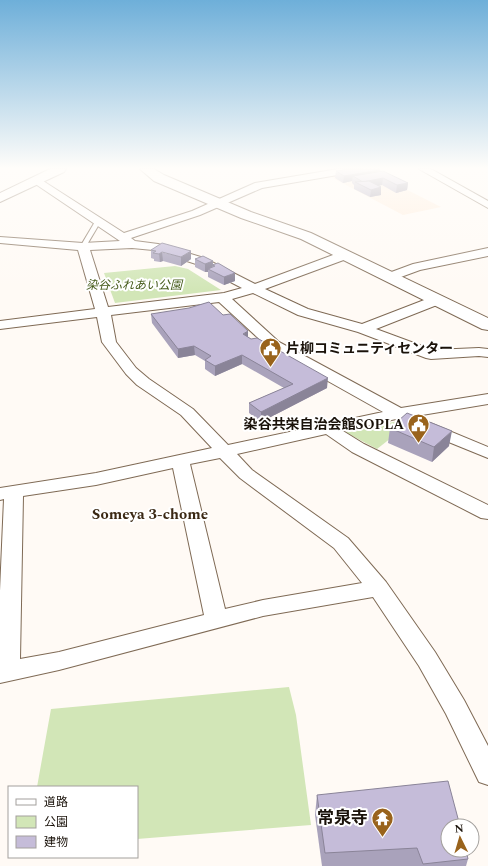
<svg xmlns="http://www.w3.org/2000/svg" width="488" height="866" font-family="Spectral,'Noto Sans JP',serif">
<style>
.built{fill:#feecda}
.green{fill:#d2e6b7}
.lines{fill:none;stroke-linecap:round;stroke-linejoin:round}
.service-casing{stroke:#7f6a55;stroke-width:2}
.minor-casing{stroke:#7f6a55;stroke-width:2}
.tertiary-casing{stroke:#7f6a55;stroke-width:2}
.service{fill:#fff;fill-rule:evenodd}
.minor{fill:#fff;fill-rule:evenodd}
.tertiary{fill:#fff;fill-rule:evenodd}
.wall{fill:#a9a2bb}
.shaded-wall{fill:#8a8498}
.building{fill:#c5bcd9;stroke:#8a8498}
.labels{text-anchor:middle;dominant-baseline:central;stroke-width:4;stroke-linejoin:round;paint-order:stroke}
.far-park-label{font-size:12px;font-style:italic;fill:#465c1b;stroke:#fff}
.poi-label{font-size:14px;font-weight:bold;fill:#1a120a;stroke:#fff;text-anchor:start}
.neighbourhood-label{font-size:15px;font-weight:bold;fill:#3a2814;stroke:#fff}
.near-poi-label{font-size:17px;font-weight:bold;fill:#1a120a;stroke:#fff;text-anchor:end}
</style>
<rect width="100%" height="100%" fill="#fffaf5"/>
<path class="built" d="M366,169L441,207L403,215L327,175Z"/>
<g class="green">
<path d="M175,266L188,269L221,290L115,303L104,273Z"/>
<path d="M403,420L410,423L377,449L345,432Z"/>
<path d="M289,687L296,715L311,825L137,839V787H37L51,709Z"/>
</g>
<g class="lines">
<defs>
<path id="service" d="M96,220L101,221L85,248H81L80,247Z"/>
<g id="minor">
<path d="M338,169H360L355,172L262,188L200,215L131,238L135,241L158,244L204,258L255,284L341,252H349L351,255L349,258L265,289L308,309L362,324L432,297H442L444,300L442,303L376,329L433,350L479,348L488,349V357L479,356L431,359L426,358L358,332L298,315L253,293L232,299L279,342L401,408L488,394V404L410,417L408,420L402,421L396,419L343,431L364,444L488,505V519L481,518L352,452L326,434L237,454L252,470L348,538L386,582L435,652L464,700L488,746V785L479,782L446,714L419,666L373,597L263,616L59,670L0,683V591L4,499L0,500V488L96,473L212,448L181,415L137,385L126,374L102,342L97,317L0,329V321L95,309L78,250L0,243V237L83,243L120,241L31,181L36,178L40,179L124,233L192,211L255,183ZM132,248L153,250L196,264L242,288L224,293L108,307L90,250ZM219,302L269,348L383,412L228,445L193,409L149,379L136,368L116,342L111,315ZM220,458L240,478L334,548L362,583L263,600L225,609L190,464ZM173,468L204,615L59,652L20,659L23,496L96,485Z"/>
<path d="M419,169H431L488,201V208Z"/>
<path d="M488,248V256L420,270L390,281L386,280L384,277L386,274L413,264Z"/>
<path d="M430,423L488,447V458L424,432L422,428L424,424Z"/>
</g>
<g id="tertiary">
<path d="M50,169H66L64,172L0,202V193Z"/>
<path d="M140,169H154L164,175L251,212L311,233L488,318V330L482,329L301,239L241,218L154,181Z"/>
</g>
</defs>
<use href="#service" class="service-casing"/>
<use href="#minor" class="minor-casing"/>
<use href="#tertiary" class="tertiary-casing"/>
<use href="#service" class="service"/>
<use href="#minor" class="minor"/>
<use href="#tertiary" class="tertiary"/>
</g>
<g class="wall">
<path d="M380,170V171L408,183L407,190L396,193L382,185L378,186L381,195L370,197L354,189V185L352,183V181L343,183L335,178L336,171Z"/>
<path d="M151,250L191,259L181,266L163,261L160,262L154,261V259L151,258Z"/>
<path d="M195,259L213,261V265L235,281L224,285L208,277V272H205L195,267Z"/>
<path d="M151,314L248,337L327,388L261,422L249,413V403L284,388L242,364L215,376L205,369V361L195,355L178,358L152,323Z"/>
<path d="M390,428L449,446L432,462L388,443Z"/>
<path d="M317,795L468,859L466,866H322L315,815Z"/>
</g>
<g class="shaded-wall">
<path d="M380,170V177L353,176L352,181L343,183L344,176Z"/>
<path d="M383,178L382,185L367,188L363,182Z"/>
<path d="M408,183L407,190L396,193L397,185Z"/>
<path d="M381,187V195L370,197L371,190Z"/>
<path d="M191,251V259L181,266V257Z"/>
<path d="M162,252L163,261L160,262L159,254Z"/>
<path d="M213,261L212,270L208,269V272H205V264Z"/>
<path d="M235,273V281L224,285V277Z"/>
<path d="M248,331V340L243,334Z"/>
<path d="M194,346L195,355L178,358V349Z"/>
<path d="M242,355V364L215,376V366Z"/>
<path d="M328,378L327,388L261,422V412Z"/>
<path d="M452,431L449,446L432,462L434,447Z"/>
</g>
<g class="building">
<path d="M349,169H378L380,170L344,176L336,171Z"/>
<path d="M383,171L408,183L397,185L383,178L363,182L353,176Z"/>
<path d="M369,181L381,187L371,190L355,182Z"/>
<path d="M162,243L191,251L181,257L162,252L159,254L153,253L156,251L151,250Z"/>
<path d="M203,256L213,261L205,264L195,259Z"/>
<path d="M218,263L235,273L224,277L208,269L215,266L212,265Z"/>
<path d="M209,302L223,315L230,314L248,331L243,334L251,339L257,338L328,378L261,412L249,403L293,384L242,355L215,366L205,360L211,356L194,346L178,349L151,314L189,308Z"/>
<path d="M407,413L452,431L434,447L390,428Z"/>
<path d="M448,781L460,826H448V850H466L468,859L423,864L417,848L325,853L317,795Z"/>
</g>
<linearGradient id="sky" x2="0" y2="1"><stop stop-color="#6eafd9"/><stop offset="0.58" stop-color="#fffdfa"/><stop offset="1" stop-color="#fffdfa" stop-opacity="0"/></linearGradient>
<rect width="488" height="290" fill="url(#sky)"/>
<defs>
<symbol id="civic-pin" viewBox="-11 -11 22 30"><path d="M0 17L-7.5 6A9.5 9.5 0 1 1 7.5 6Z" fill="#99631c" stroke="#fff"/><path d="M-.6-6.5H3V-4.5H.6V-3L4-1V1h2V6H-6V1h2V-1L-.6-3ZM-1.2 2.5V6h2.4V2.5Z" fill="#fff"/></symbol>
<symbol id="temple-pin" viewBox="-11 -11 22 30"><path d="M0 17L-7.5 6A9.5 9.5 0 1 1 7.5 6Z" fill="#99631c" stroke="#fff"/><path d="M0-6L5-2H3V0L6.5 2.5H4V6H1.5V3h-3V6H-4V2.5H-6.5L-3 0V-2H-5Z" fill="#fff"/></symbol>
</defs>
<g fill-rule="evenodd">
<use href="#civic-pin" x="258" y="336" width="25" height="34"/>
<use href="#civic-pin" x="406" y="412" width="25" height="34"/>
<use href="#temple-pin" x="370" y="806" width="25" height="34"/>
</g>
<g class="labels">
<g class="far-park-label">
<text x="134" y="285">染谷ふれあい公園</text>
</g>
<g class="poi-label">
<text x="286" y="348">片柳コミュニティセンター</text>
<text x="404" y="424" text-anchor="end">染谷共栄自治会館SOPLA</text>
</g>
<g class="neighbourhood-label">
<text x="150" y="514">Someya 3-chome</text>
</g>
<g class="near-poi-label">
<text x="368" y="818">常泉寺</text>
</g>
</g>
<rect x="8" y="786" width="130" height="72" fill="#ffffff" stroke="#a3a09d"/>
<rect x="16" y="799" width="20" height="6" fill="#ffffff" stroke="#a3a09d"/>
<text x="44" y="806" font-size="12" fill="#1a120a">道路</text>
<rect x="16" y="816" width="20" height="12" fill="#d2e6b7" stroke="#a3a09d"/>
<text x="44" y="826" font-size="12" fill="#1a120a">公園</text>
<rect x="16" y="836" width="20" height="12" fill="#c5bcd9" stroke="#a3a09d"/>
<text x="44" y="846" font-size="12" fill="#1a120a">建物</text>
<g transform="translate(460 838) rotate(355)"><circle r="19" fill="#ffffff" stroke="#a3a09d"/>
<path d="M0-3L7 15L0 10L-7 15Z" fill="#99631c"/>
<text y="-6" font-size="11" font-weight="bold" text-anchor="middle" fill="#1a120a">N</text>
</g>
</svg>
